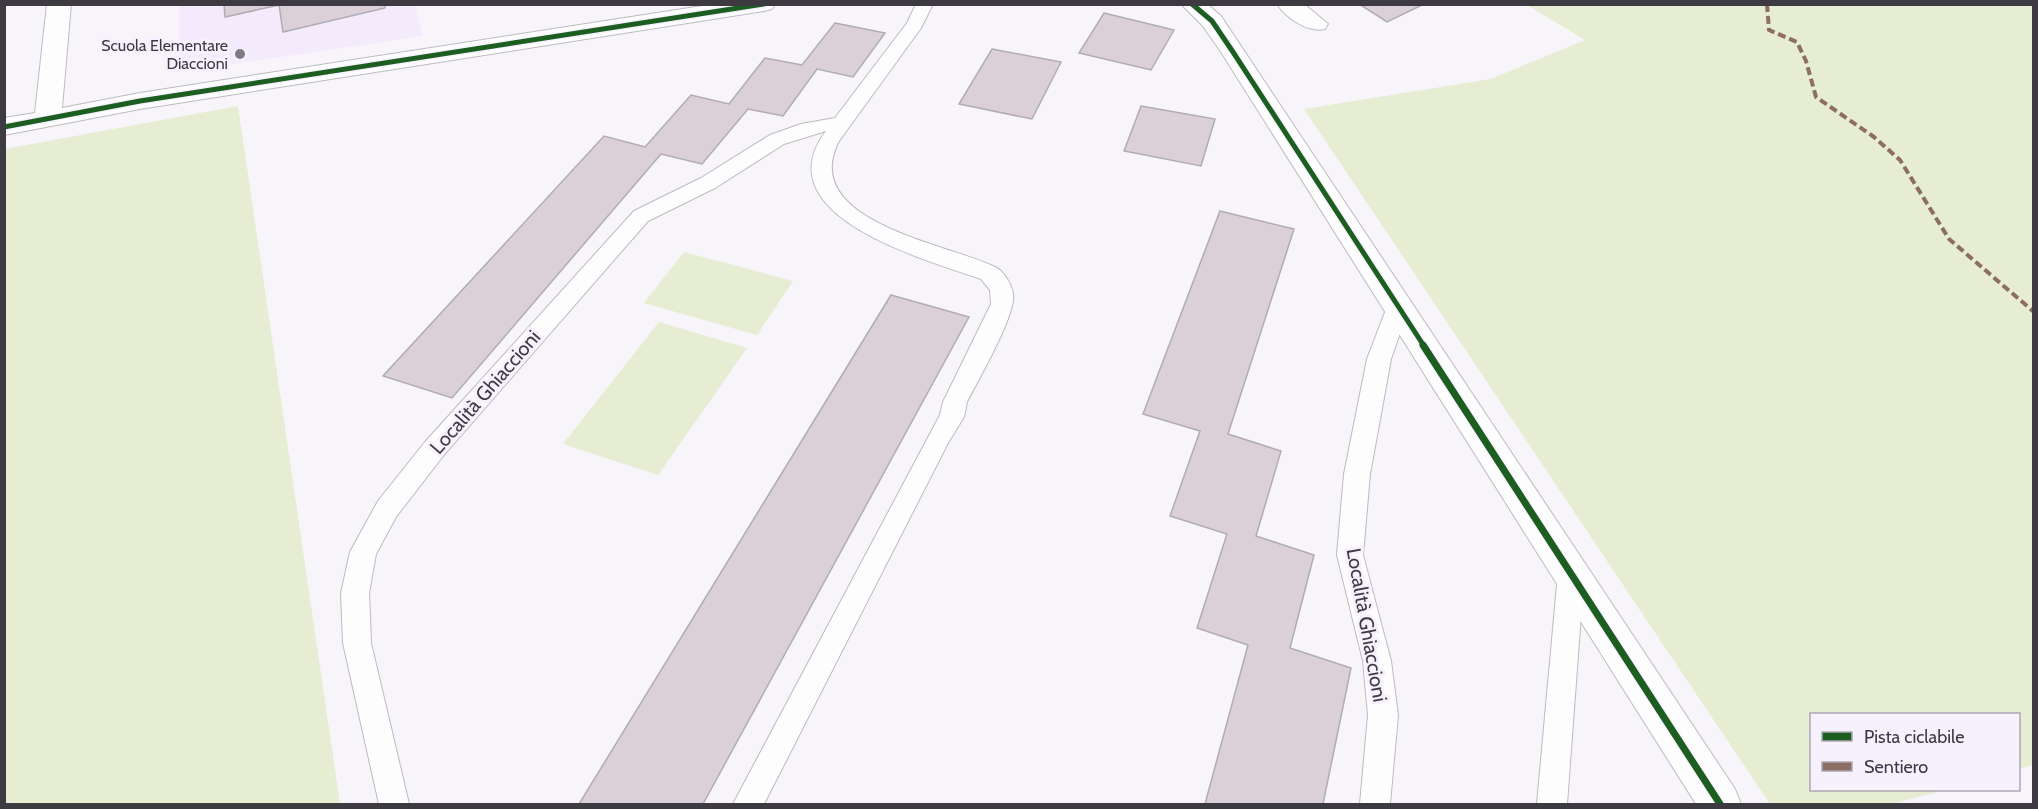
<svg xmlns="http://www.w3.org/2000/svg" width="2038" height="809" font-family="Cabin,sans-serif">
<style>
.built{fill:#f3ebfb}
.green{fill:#e6edd2}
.building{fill:#dcd0d8;stroke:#b0acb0;stroke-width:1.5}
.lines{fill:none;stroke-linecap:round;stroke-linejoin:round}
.service-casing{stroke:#bdbac0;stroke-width:2}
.minor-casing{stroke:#bdbac0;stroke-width:2}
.service{fill:#fefdfe;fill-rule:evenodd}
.minor{fill:#fefdfe;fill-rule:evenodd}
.quiet{stroke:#8d6e63;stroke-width:4;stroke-dasharray:8 4;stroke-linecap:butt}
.cycleway-far1-casing{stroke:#f7f1fd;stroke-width:8}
.cycleway-casing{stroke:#f7f1fd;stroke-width:10}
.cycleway-far1{stroke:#1b5e20;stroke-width:5}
.cycleway{stroke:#1b5e20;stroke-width:7}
.poi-dot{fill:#7f7b82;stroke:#f7f1fd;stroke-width:2}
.labels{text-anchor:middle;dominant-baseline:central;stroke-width:6;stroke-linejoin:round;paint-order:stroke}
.far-poi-label{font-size:16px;fill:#3e3a41;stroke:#f7f1fd;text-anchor:end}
.street-label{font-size:20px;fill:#3e3a41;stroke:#f7f1fd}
</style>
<rect width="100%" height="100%" fill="#f7f4fa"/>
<path class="built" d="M179,5H415L423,36L179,72Z"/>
<g class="green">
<path d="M1527,5H2033V765L2019,769L2018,714H1812V790H1945L1892,804H1770L1304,109L1491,79L1585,40Z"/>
<path d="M238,106L340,804H5V149Z"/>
<path d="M684,252L793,281L757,335L644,303Z"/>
<path d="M659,322L747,348L658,475L563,444Z"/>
</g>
<g class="building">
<path d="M224,4H385V8L283,32L279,5L225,17Z"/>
<path d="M1359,4H1424L1387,22Z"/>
<path d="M1104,13L1174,30L1151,70L1079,53Z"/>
<path d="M835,23L885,33L853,77L817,69L783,116L748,109L702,164L661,154L452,398L383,376L604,136L645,147L691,95L729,104L765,58L802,65Z"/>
<path d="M992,49L1061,62L1032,119L959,104Z"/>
<path d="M1141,106L1215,119L1201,166L1124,151Z"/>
<path d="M1220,211L1294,229L1228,434L1281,451L1256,536L1314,555L1290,648L1351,668L1323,804H1205L1248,645L1197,628L1227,534L1170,516L1200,431L1143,414Z"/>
<path d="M891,295L969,317L703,804H579Z"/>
</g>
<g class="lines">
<defs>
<g id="service">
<path d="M916,4H933L921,28L839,141C797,222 949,244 995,267C1004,271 1011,284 1013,293C1017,314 978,380 967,402L964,417L948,443L764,804H733L940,415L943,402L991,304L990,290L981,279C927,260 762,216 826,131L784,144L715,188L648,221L443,456L396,517L376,554L369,593L371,643L409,804H379L343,643L341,593L350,552L378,501L425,442L634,211L701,178L770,135L801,124L835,118L907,23Z"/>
<path d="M1398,299L1406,301L1409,307L1391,359L1370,474L1363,555L1391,661L1398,715L1390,804H1360L1368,715L1363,661L1337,555L1344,474L1367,359L1387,307L1390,301Z"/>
<path d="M1571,562L1581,566L1584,574L1567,804H1537L1558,574L1561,566Z"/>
</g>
<g id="minor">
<path d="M47,4H71L62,108L140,93L715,4H775L772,9L764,11L140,109L4,135V118L35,113Z"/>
<path d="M1181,4H1207L1221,16L1735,789L1741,804H1696L1221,52L1203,26Z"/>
<path d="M1277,4H1304L1328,24L1325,29C1308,33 1286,18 1277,4Z"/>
</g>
</defs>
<use href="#service" class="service-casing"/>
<use href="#minor" class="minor-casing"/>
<use href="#service" class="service"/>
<use href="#minor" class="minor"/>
<path class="quiet" d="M1767,4L1769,30L1797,42L1806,61L1816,97L1874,137L1900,160L1949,239L2034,312"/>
<defs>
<g id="cycleway-far1">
<path d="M1192,4L1212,21L1233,52L1424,346"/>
<path d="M4,127L140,101L764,4"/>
</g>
<path id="cycleway" d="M1423,345L1720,804"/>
</defs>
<use href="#cycleway-far1" class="cycleway-far1-casing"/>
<use href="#cycleway" class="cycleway-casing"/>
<use href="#cycleway-far1" class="cycleway-far1"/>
<use href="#cycleway" class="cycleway"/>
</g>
<circle class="poi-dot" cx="240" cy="54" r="6"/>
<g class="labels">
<g class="far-poi-label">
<text x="228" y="45">Scuola Elementare<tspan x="228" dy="18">Diaccioni</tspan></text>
</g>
<g class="street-label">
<text transform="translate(485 392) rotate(-49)">Località Ghiaccioni</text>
<text transform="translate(1367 625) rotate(80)">Località Ghiaccioni</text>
</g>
</g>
<rect width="2038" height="809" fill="none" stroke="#3e3a41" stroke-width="12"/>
<rect x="1810" y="713" width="210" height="78" fill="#f7f1fd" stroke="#ada8b2" stroke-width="1.5"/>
<rect x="1822" y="732" width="30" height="9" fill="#1b5e20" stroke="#ada8b2" stroke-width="1.5"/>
<text x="1864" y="743" font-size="18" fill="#3e3a41">Pista ciclabile</text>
<rect x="1822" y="762" width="30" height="9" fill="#8d6e63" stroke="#ada8b2" stroke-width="1.5"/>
<text x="1864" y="773" font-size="18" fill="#3e3a41">Sentiero</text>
</svg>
